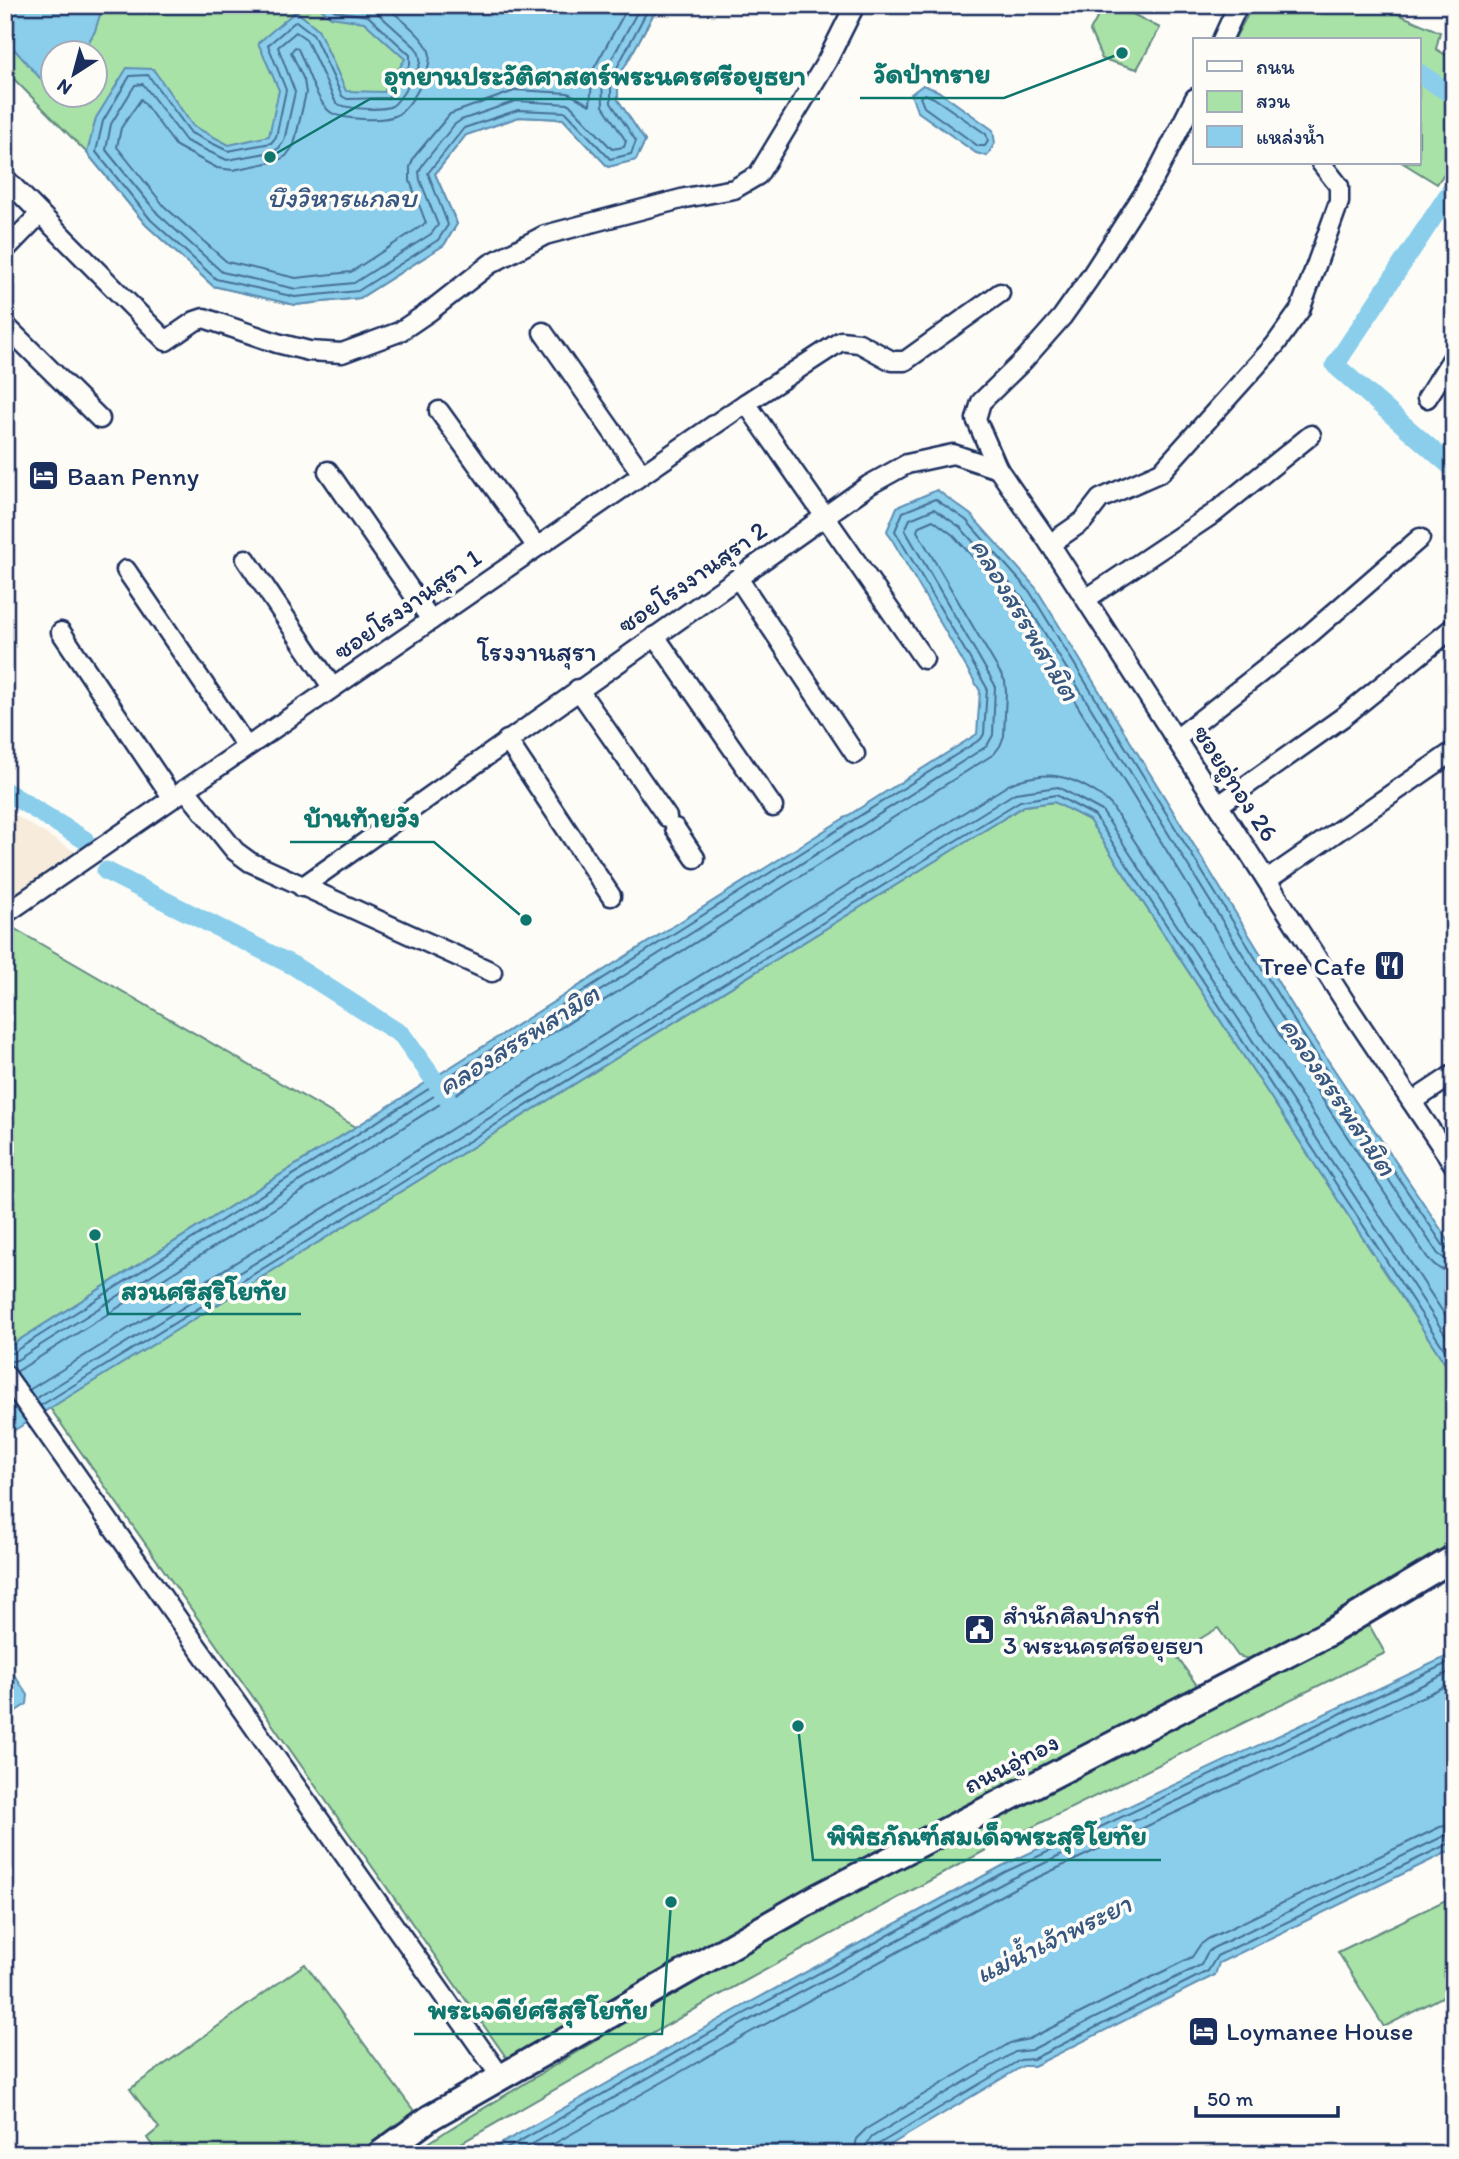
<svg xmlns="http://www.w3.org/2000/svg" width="1459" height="2159" font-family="Itim,'Playpen Sans Thai',sans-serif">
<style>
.built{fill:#f7ecdb}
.green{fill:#a9e2a6;stroke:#628882;stroke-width:2;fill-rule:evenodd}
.water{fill:#8aceeb;stroke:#5e8eb3;stroke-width:2}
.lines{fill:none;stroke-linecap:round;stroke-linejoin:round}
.shore{stroke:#476f96;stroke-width:2}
.canal{stroke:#8aceeb;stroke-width:19}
.street-casing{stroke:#1b2f5e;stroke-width:23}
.secondary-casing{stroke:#1b2f5e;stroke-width:30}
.street{stroke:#fdfcf7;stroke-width:18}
.secondary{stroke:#fdfcf7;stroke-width:24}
.labels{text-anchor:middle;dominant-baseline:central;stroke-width:7;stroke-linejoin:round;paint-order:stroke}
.poi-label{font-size:26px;fill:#1b2f5e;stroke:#fdfcf7;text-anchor:start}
.street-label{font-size:26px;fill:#1b2f5e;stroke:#fdfcf7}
.water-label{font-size:28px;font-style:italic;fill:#375781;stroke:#fdfcf7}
.neighbourhood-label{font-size:28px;fill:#1b2f5e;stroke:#fdfcf7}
.leader{fill:none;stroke:#0f766e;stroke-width:2.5}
.callout-dot{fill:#0f766e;stroke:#fdfcf7;stroke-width:2.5}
.callout-label{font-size:28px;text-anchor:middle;font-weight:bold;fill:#0f766e;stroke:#fdfcf7;stroke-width:7;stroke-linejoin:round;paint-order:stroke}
</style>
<rect width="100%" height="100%" fill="#fdfcf7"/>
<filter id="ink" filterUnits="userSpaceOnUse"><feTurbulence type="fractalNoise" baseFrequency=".0143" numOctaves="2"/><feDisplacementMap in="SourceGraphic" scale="14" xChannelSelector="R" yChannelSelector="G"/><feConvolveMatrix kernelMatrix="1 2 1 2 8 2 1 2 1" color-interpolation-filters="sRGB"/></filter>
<g filter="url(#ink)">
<path class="built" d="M5,809L79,854L15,900H5Z"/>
<g class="green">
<path d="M5,5H667L653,15L618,79V100L645,141L636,160L608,167L563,119L519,117L466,135L435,174L457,224L444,245L360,298L295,305L213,286L146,225L87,153L5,70ZM52,52H94V94H52Z"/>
<path d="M1110,5H1115L1160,28L1137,69L1102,59L1090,31L1103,7Z"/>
<path d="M1253,5H1377L1440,32L1436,49L1454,60V159L1437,184L1403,163H1419V40H1234Z"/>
<path d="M1055,802L1089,820L1454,1377V1542L1371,1595L1252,1660L1238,1656L1218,1628L1175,1654L1198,1687L508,2060L50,1408L1024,806Z"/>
<path d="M15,929L356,1127L8,1347L5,1343V935Z"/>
<path d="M1368,1623L1385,1653L986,1850L725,1992L442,2154H412L448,2130C536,2077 622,2023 711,1973C927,1850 1151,1742 1368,1623Z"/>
<path d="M1454,1896V1991L1384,2027L1338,1952Z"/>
<path d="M305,1964L417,2115L358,2154H158L147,2138L159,2128L130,2089Z"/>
</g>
<g class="water">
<path d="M5,5H103L95,31L83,52H52V87H48L5,39Z"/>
<path d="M316,5H667L653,15L618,79V100L645,141L636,160L608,167L563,119L519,117L466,135L435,174L457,224L444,245L360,298L295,305L213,286L146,225L87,153L96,118L127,68L153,69L193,126L229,145L269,136L279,90L258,43L296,11L318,29L346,91L384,92L405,59L364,22L331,17Z"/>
<path d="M923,85L938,91L993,130L995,143L987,156L976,153L917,111L911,94Z"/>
<path d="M937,490L971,515L1036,588L1305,1026L1454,1249V1377L1089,820L1054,802L1024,806L5,1436V1349L977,734L980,691L887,531L897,507Z"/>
<path d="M1454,1653V1849L1219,1963L1215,1975L1034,2066H1023L875,2154H483L736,2010L1002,1866Z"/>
<path d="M5,1662L28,1695L27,1704L5,1718Z"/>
</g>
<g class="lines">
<g class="shore">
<path d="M327,5L335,11L368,16L410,55V64L388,98L347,99L342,96L313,34L296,21L268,45L286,90L276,137L271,143L228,151L191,133L148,75L130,76L103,121L96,152L151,220L216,279L295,297L358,291L438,240L448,225L428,173L464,128L518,110L566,112L610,159L631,154L636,141L611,103V79L647,11L655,5"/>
<path d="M357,5L373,9L415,47C419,52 421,57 420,63C418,71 399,102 392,106C382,111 345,109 336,103L306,39L296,32L278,47L295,92L284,141L279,148L272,152L227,160L186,141L143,84L135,85L111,124L106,150L158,214L222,272L296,289L354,283L431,234L438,225L420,180L419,172L423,164L454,125L461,120L516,101L569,104L612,149L624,147L626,141L603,106L602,77L641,5"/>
<path d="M385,5C397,16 424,36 429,51C434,67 411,107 397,115C384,122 340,120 329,111C316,100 306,65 298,49L295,47L291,52L304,80L306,93L294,145L286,156L277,161L233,170L217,168L176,146L141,99L121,128L117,147L165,207L227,262L296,278L351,272L426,223L410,181V167L414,157L450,114L517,90L568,93L590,105L593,70L629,5"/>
<path d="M925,94L934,98L986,134L988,141L985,146H978L924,107L920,97Z"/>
<path d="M5,1354L12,1353L981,739L984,734L987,688L895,531L903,512L935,499L966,520L1030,592L1299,1029L1445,1248L1454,1252"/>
<path d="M5,1363L17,1360L987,746L993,735L995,685L905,530L910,519L934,509L960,527L1023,598L1292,1034L1438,1254L1445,1259L1454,1261"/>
<path d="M16,1372L994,754L1000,746L1004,736L1006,692L1005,681L917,531L919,526L933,520L953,535L1015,604L1283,1040L1429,1260L1440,1269L1454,1271"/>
<path d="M29,1390L1010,784C1022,778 1047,773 1061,777C1076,780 1100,793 1111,805L1454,1329"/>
<path d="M35,1399L1015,793L1058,787L1102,811L1454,1348"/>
<path d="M40,1406L1020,801L1056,795L1095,816L1454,1364"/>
<path d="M497,2154L740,2016L1005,1872L1454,1660"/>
<path d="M515,2154L744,2023L1009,1880L1454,1670"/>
<path d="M536,2154L749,2033L1013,1889L1454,1682"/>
<path d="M854,2154L857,2138L866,2129L1010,2043L1029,2039L1192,1957L1200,1945L1208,1939L1440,1827L1454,1824"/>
<path d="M864,2154L866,2145L872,2137L1015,2052L1031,2050L1201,1965L1207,1953L1213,1948L1444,1836L1454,1835"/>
<path d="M873,2154L877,2145L1020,2060L1033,2059L1208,1971L1217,1956L1448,1844H1454"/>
</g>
<g class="canal">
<path d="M1419,73L1454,96"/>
<path d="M1454,186L1335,365L1454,469"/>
<path d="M5,791L85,840"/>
<path d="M106,871L294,966L402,1035L447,1098"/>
</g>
<defs>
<g id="street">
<path d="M1222,40L1238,5"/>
<path d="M5,178L166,341L195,321L204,318L277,343L309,351L342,353L399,332L430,311L490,264L545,235L685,198L734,189L758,175L827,61L855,5"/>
<path d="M5,250L40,214"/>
<path d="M5,325L100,419"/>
<path d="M543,332L642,474"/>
<path d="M1427,398L1454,356"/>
<path d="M746,403L924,659"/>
<path d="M439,411L537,547"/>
<path d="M998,469L976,419L981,402L1024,360L1062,317L1089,279L1156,175L1195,98"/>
<path d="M328,471L431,620"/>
<path d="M1050,544L1083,521L1100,499L1161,472L1275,345L1300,310L1339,202V186L1321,163"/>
<path d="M246,559L332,687"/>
<path d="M126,570L246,746"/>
<path d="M738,578L855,754"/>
<path d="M1086,599L1213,514L1311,435"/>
<path d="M61,632L172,797"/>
<path d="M655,636L773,807"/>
<path d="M578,689L667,817"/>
<path d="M1176,739L1311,633L1420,538"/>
<path d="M507,740L611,896"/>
<path d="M185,789L235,851L250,862L492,972"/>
<path d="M1219,805L1343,717L1454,627"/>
<path d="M675,828L695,858"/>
<path d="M1267,880L1454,751"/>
<path d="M302,887L869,485L907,464L953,454L998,469L1050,544L1349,1008L1454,1165"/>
<path d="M5,914L746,403L841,341L859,343L892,361H905L1000,293"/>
<path d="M1412,1102L1454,1074"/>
<path d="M5,1374L501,2077"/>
</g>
<path id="secondary" d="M380,2154L431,2117L819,1896L1325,1635L1454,1558"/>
</defs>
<use href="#street" class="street-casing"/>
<use href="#secondary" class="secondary-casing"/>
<use href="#street" class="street"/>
<use href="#secondary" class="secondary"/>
</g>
</g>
<defs>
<symbol id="hotel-square" viewBox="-11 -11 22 22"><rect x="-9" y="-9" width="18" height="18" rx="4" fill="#1b2f5e" stroke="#fdfcf7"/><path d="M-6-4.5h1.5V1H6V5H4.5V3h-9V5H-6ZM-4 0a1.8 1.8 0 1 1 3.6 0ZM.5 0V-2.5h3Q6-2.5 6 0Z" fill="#fff"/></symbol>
<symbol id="restaurant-square" viewBox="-11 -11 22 22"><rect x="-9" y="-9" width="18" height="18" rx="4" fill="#1b2f5e" stroke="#fdfcf7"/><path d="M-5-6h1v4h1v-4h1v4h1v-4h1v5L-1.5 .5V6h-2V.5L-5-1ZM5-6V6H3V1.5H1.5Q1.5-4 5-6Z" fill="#fff"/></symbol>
<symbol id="civic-square" viewBox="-11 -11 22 22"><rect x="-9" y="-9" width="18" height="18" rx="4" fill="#1b2f5e" stroke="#fdfcf7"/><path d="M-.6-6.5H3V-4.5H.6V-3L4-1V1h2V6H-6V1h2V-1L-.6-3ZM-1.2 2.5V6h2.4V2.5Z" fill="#fff"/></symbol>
</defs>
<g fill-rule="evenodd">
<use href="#hotel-square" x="26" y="458" width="35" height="35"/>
<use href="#restaurant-square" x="1372" y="948" width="35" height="35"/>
<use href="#civic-square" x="962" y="1612" width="35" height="35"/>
<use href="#hotel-square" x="1186" y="2014" width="35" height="35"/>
</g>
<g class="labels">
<g class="poi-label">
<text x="67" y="476">Baan Penny</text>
<text x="1366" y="966" text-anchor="end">Tree Cafe</text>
<text x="1003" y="1615">สำนักศิลปากรที่<tspan x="1003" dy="30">3 พระนครศรีอยุธยา</tspan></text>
<text x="1226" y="2031">Loymanee House</text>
</g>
<g class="street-label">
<text transform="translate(692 577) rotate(-35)">ซอยโรงงานสุรา 2</text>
<text transform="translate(407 604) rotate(-35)">ซอยโรงงานสุรา 1</text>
<text transform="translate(1236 783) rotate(57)">ซอยอู่ทอง 26</text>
<text transform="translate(1011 1763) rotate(-27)">ถนนอู่ทอง</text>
</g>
<g class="water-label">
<text x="342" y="197">บึงวิหารแกลบ</text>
<text transform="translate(1026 619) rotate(59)">คลองสรรพสามิต</text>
<text transform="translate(518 1039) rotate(-32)">คลองสรรพสามิต</text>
<text transform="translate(1339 1096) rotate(56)">คลองสรรพสามิต</text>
<text transform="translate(1053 1938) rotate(-26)">แม่น้ำเจ้าพระยา</text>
</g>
<g class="neighbourhood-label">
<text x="537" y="651">โรงงานสุรา</text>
</g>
</g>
<path class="leader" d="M1122 53L1004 98H860M270 157L370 99H820M526 920L434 842H290M95 1235L108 1314H301M798 1726L813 1860H1161M671 1902L662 2034H414"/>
<g class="callout-dot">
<circle cx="1122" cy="53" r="7"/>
<circle cx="270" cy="157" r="7"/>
<circle cx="526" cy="920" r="7"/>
<circle cx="95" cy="1235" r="7"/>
<circle cx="798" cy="1726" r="7"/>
<circle cx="671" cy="1902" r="7"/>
</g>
<g class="callout-label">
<text x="932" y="83">วัดป่าทราย</text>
<text x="595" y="85">อุทยานประวัติศาสตร์พระนครศรีอยุธยา</text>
<text x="362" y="827">บ้านท้ายวัง</text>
<text x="204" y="1300">สวนศรีสุริโยทัย</text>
<text x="987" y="1845">พิพิธภัณฑ์สมเด็จพระสุริโยทัย</text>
<text x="538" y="2019">พระเจดีย์ศรีสุริโยทัย</text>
</g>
<rect width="1459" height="2159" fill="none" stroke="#fdfcf7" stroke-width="28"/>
<rect x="14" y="14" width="1431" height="2131" fill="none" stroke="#1b2f5e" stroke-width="2.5" filter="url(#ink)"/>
<rect x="1193" y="38" width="228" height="126" fill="#fdfcf7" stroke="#a3aaba" stroke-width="2"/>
<rect x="1207" y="61" width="35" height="10" fill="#fdfcf7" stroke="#a3aaba" stroke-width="2"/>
<text x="1256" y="74" font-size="21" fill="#1b2f5e">ถนน</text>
<rect x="1207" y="91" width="35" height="21" fill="#a9e2a6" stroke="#a3aaba" stroke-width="2"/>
<text x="1256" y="108" font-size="21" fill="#1b2f5e">สวน</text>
<rect x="1207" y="126" width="35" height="21" fill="#8aceeb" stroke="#a3aaba" stroke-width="2"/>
<text x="1256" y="144" font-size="21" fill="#1b2f5e">แหล่งน้ำ</text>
<g transform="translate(74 74) rotate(216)"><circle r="33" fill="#fdfcf7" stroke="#a3aaba" stroke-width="2"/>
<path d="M0-5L12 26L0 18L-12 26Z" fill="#1b2f5e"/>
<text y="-10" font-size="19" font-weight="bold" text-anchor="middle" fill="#1b2f5e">N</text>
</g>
<path d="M1196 2106v10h142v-10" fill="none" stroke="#1b2f5e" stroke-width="3.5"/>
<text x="1207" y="2106" font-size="21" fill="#1b2f5e" stroke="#fdfcf7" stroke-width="5" paint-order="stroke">50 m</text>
</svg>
